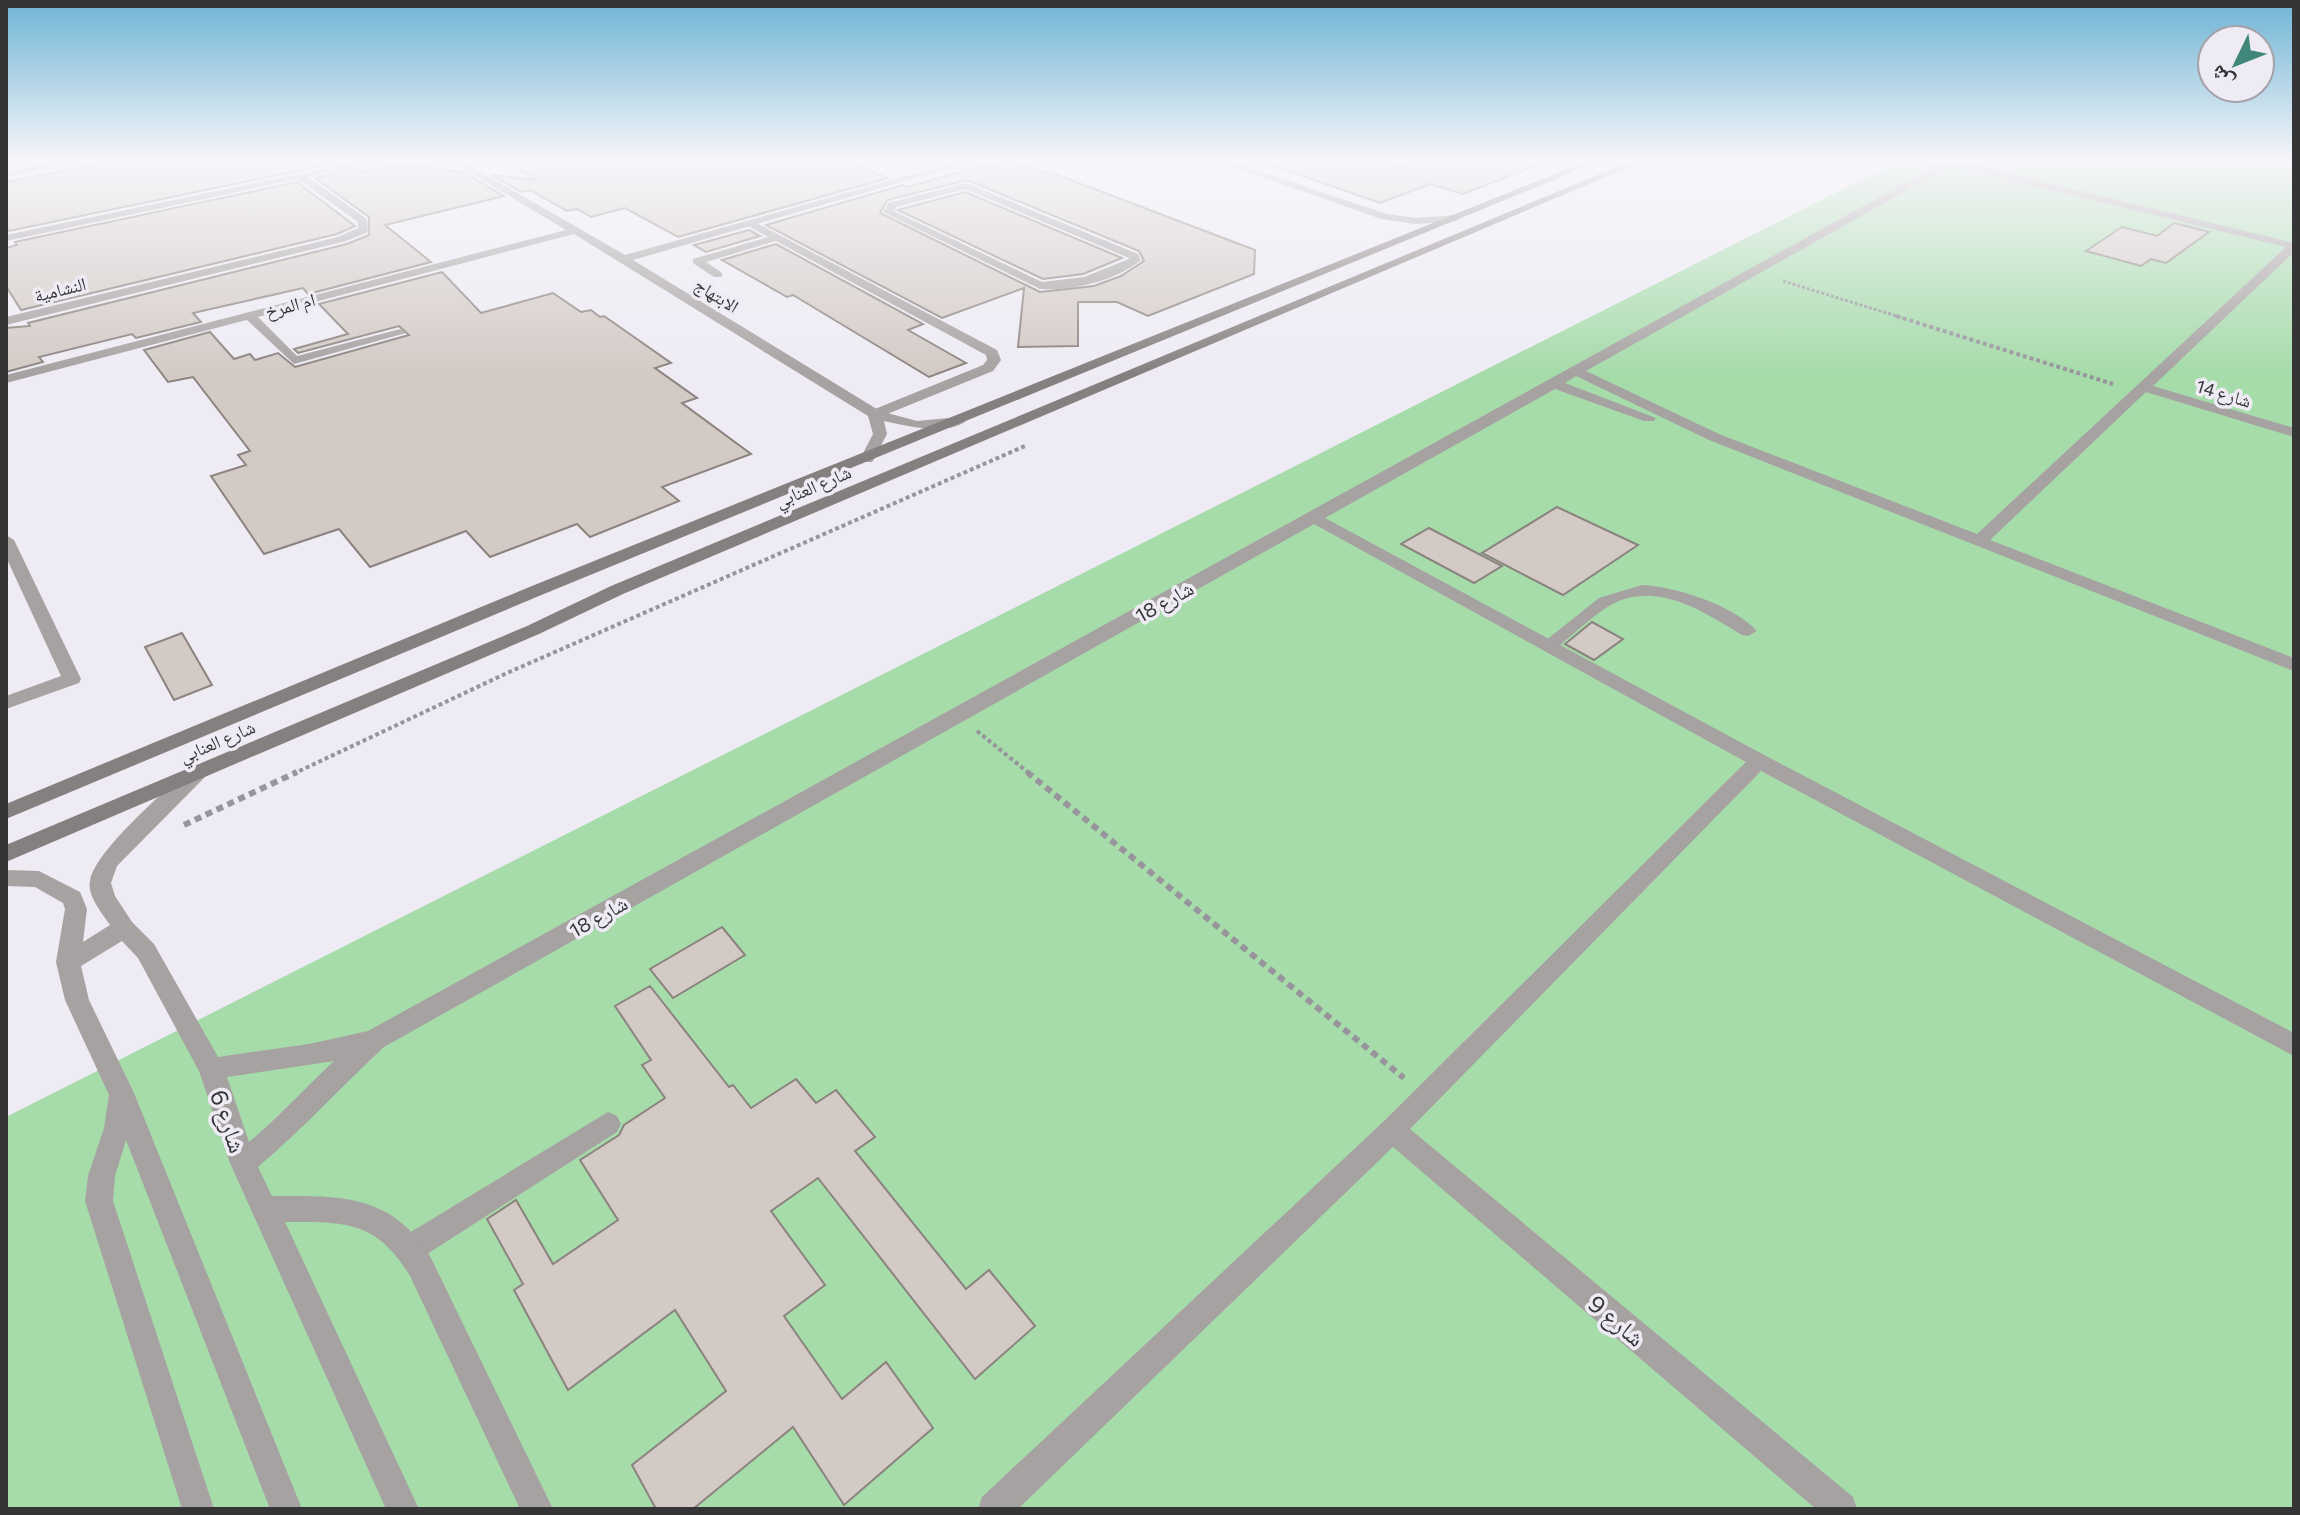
<svg xmlns="http://www.w3.org/2000/svg" width="2300" height="1515" font-family="Commissioner,'Noto Naskh Arabic',sans-serif">
<style>
.green{fill:#a6dbaa}
.building{fill:#d3cac5;stroke:#8b837e;stroke-width:2;fill-rule:evenodd}
.lines{fill:none;stroke-linecap:round;stroke-linejoin:round}
.path-far2{stroke:#97959b;stroke-width:3;stroke-dasharray:3 2;stroke-linecap:butt}
.path-far1{stroke:#97959b;stroke-width:4;stroke-dasharray:4 3;stroke-linecap:butt}
.path{stroke:#97959b;stroke-width:6;stroke-dasharray:7 5;stroke-linecap:butt}
.lane{fill:#a7a2a2;fill-rule:evenodd}
.street{fill:#a7a2a2;fill-rule:evenodd}
.secondary{fill:#867f7f;fill-rule:evenodd}
.labels{text-anchor:middle;dominant-baseline:central;stroke-width:7;stroke-linejoin:round;paint-order:stroke}
.far-street-label{font-size:18px;fill:#353437;stroke:#eeebf4}
.street-label{font-size:20px;fill:#353437;stroke:#eeebf4}
.near-street-label{font-size:24px;fill:#353437;stroke:#eeebf4}
</style>
<rect width="100%" height="100%" fill="#eeebf4"/>
<path class="green" d="M1899,161H2294V1509H6V1117Z"/>
<g class="building">
<path d="M112,161H308L316,167L9,231L6,226V182Z"/>
<path d="M505,161H847L888,178L678,237L625,208L591,217L577,209L567,211L530,190L521,192L492,175L537,180Z"/>
<path d="M1271,161H1388L1390,164L1408,167L1417,161H1540V164L1463,194L1430,184L1380,203L1271,165Z"/>
<path d="M1012,162L1042,172L1047,171L1255,250L1254,274L1148,316L1117,302H1078V346L1018,347L1024,288L942,318L766,225L903,185L908,187L987,164L994,167ZM967,180L1139,251L1144,261L1121,276L1094,286L1040,292L880,213L887,200Z"/>
<path d="M402,165L463,172L504,196L385,225L431,262L308,294L303,288L193,313L201,322L136,338L132,334L39,357L43,362L6,372V328L30,326L28,323L347,244L369,235V217L315,178L354,169L358,172Z"/>
<path d="M297,182L355,226L337,234L21,310L6,286V248L17,245L15,242Z"/>
<path d="M965,192L1122,258L1083,274L1043,279L898,210Z"/>
<path d="M2174,223L2209,232L2166,263L2151,259L2141,266L2086,251L2122,227L2157,236Z"/>
<path d="M749,230L760,236L706,252L694,245Z"/>
<path d="M776,244L923,324L908,330L966,363L929,377L793,295L787,297L722,260Z"/>
<path d="M442,272L481,313L553,293L581,312L591,310L600,317L604,316L671,363L655,368L697,398L682,403L751,454L662,487L679,501L590,537L577,524L490,557L466,531L370,567L339,529L264,554L211,476L246,465L238,455L250,451L193,377L168,382L144,350L210,332L234,359L250,354L255,360L278,353L295,367L409,335L399,326L298,353L294,349L348,334L319,304Z"/>
<path d="M1557,507L1638,545L1563,595L1482,553Z"/>
<path d="M1429,528L1502,566L1474,583L1401,544Z"/>
<path d="M1592,622L1623,639L1594,660L1565,644Z"/>
<path d="M182,633L212,685L174,700L145,647Z"/>
<path d="M722,927L745,955L673,998L650,969Z"/>
<path d="M650,986L729,1087L733,1085L751,1108L796,1079L816,1103L836,1090L875,1137L855,1151L966,1289L989,1270L1035,1326L975,1379L818,1178L771,1211L825,1285L784,1316L842,1399L886,1362L933,1428L844,1505L793,1427L693,1509H656L632,1465L726,1391L675,1310L568,1390L514,1290L523,1284L487,1219L516,1200L553,1264L618,1220L580,1160L619,1135L624,1125L665,1098L642,1065L651,1060L615,1006Z"/>
</g>
<g class="lines">
<g class="path-far2">
<path d="M1655,174L1687,161"/>
<path d="M1783,281L1903,318"/>
</g>
<g class="path-far1">
<path d="M1896,316L2113,384"/>
<path d="M977,731L1030,774"/>
<path d="M293,774L507,673L1025,446"/>
</g>
<g class="path">
<path d="M1027,772L1404,1078"/>
<path d="M184,825L297,772"/>
</g>
<g class="lane">
<path d="M751,220L997,350L1001,360L993,371L880,417H870V411L983,365L987,360L986,355L776,241L706,262L722,273V277H714L693,263V259L768,237L747,225L746,223Z"/>
<path d="M246,313H254L297,356L400,329L406,333L294,364L246,319Z"/>
<path d="M6,535L14,540L81,679L79,683L6,709V696L61,676L6,557Z"/>
<path d="M1642,585C1677,587 1733,605 1757,631L1748,636L1742,635C1703,611 1654,579 1609,606C1590,618 1573,635 1555,649L1549,651L1540,645L1599,598Z"/>
<path d="M608,1112L617,1116L621,1124L617,1132L421,1258L411,1262L401,1258L397,1248L401,1238Z"/>
</g>
<g class="street">
<path d="M62,161H80L6,177V171Z"/>
<path d="M360,161H377L308,177L367,219L368,232L346,241L6,325V317L338,237L358,228V222L298,179L6,241V235Z"/>
<path d="M451,161H462L625,255L960,161H974L633,260L880,411L917,421L959,417L966,421C947,436 906,426 884,421L887,434L874,459L872,462H862L860,459L873,434L868,416L574,234L6,383V375L566,230Z"/>
<path d="M1217,161H1230L1387,214L1416,218L1456,215L1461,218L1456,221L1416,224L1381,219Z"/>
<path d="M1391,161H1414L1409,164Z"/>
<path d="M1945,161H1957L2294,243V252L2153,386L2294,428V437L2146,392L1990,540L2294,658V671L1709,440L1576,376L1565,383L1656,418L1654,421H1644L1555,389L1325,518L1766,756L2294,1033V1056L1761,771L1410,1129L1853,1497L1857,1509H1816L1393,1147L1018,1509H978L982,1497L1383,1122L1746,762L1314,524L384,1047C341,1087 303,1129 258,1167L272,1196C340,1196 390,1193 430,1256L553,1509H520L410,1276C376,1220 345,1222 285,1222L419,1509H386L230,1163L199,1071L138,958L122,941L81,966L89,1000L134,1093L302,1509H270L126,1140L115,1176L113,1201L214,1509H182L85,1201L88,1176L104,1128L109,1095L65,1000L56,962L65,909L63,903L35,887L6,886V870L39,871L80,892L87,909L83,942L110,925C102,913 87,896 90,881C95,850 167,790 192,766H206L209,771L206,776L117,866L111,883L115,896L132,922L154,944L218,1057L309,1044L368,1031ZM1950,166L2286,247L1977,534L1719,434L1586,371ZM334,1061C305,1088 280,1116 249,1142L227,1077Z"/>
<path d="M966,183L1138,254L1141,260C1116,281 1072,291 1040,289L883,212L888,203ZM965,189L1129,258V259L1084,277L1042,282L894,211L896,207Z"/>
</g>
<g class="secondary">
<path d="M1587,161H1600L539,596L6,819V804L527,588Z"/>
<path d="M1631,161H1643L623,594L539,634L6,862V845L527,626L611,586Z"/>
</g>
</g>
<linearGradient id="sky" x2="0" y2="1"><stop stop-color="#6eb4d4"/><stop offset="0.43" stop-color="#f7f6fa"/><stop offset="1" stop-color="#f7f6fa" stop-opacity="0"/></linearGradient>
<rect width="2300" height="373" fill="url(#sky)"/>
<g class="labels">
<g class="far-street-label">
<text transform="translate(60 289) rotate(-14)">النشامية</text>
<text transform="translate(717 295) rotate(32)">الابتهاج</text>
<text transform="translate(290 305) rotate(-15)">ام المرخ</text>
<text transform="translate(2224 393) rotate(17)">شارع 14</text>
<text transform="translate(813 486) rotate(-23)">شارع العنابي</text>
<text transform="translate(217 741) rotate(-23)">شارع العنابي</text>
</g>
<g class="street-label">
<text transform="translate(1164 601) rotate(-29)">شارع 18</text>
<text transform="translate(598 916) rotate(-29)">شارع 18</text>
</g>
<g class="near-street-label">
<text transform="translate(229 1121) rotate(71)">شارع 6</text>
<text transform="translate(1617 1320) rotate(40)">شارع 9</text>
</g>
</g>
<rect width="2300" height="1515" fill="none" stroke="#353437" stroke-width="16"/>
<g transform="translate(2236 64) rotate(227)"><circle r="38" fill="#eeebf4" stroke="#a4a2a8" stroke-width="2"/>
<path d="M0-6L14 30L0 20L-14 30Z" fill="#41867a"/>
<text y="-12" font-size="22" font-weight="bold" text-anchor="middle" fill="#353437">ش</text>
</g>
</svg>
